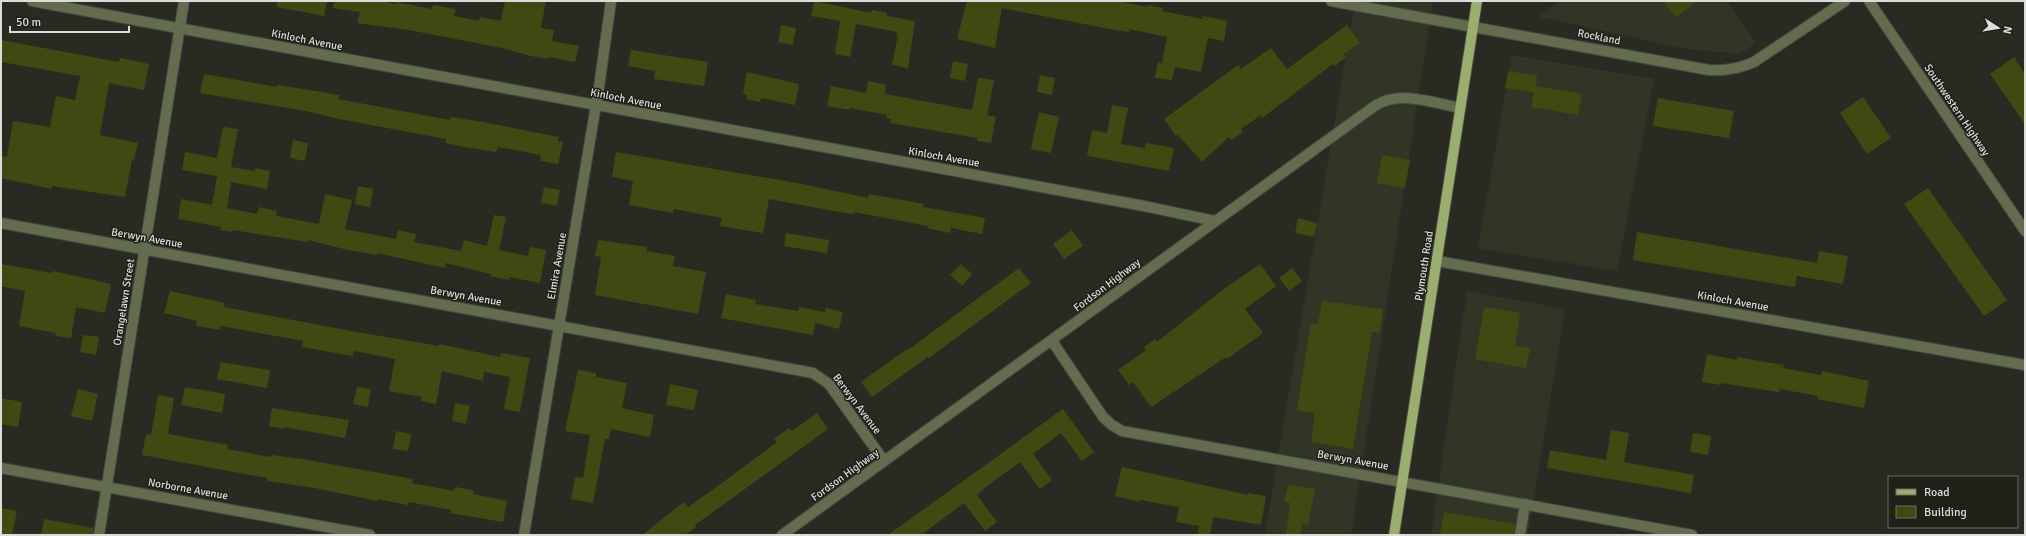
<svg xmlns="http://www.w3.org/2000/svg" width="2026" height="536" font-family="Signika,sans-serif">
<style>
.built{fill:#313526}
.building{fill:#3e4a11}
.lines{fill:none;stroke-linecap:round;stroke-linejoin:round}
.minor-casing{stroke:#464740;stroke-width:12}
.major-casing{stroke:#464740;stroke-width:12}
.minor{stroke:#636c4e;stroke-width:10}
.major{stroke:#9cad70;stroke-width:10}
.labels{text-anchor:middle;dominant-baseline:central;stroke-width:3;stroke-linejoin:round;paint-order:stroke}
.street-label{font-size:11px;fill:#dcddd8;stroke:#1f2119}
</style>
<rect width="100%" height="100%" fill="#292b23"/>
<g class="built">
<path d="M1355,1H1433L1351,535H1265Z"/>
<path d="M1559,1H1727L1756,43L1739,54L1681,48L1539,17Z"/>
<path d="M1512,55L1654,79L1617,271L1478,248Z"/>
<path d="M1467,291L1565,309L1528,535H1431Z"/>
</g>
<g class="building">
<path d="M277,1H327L324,16L277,7Z"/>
<path d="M334,1H381L395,4L396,2L432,9L433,5L456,9L454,16L479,21L480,17L501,21L505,1H546L541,28L554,30L552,41L579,46L575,62L549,57L548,59L531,56L502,48L409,30L357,23L360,12L333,8Z"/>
<path d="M814,1L871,13L872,10L887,13V16L915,21L908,68L892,65L898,35H896L897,32L856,24L850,57L835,54L840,21L811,16Z"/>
<path d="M967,1H1117L1147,7L1148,5L1163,8L1162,11L1203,19V16L1227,21L1224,41L1208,38L1201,72L1175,67L1172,80L1155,78L1158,62L1162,63L1167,37L1129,29V32L1115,30L1002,8L995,48L957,39Z"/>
<path d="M1663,1H1697L1676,17Z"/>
<path d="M781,25L796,28L793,45L778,42Z"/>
<path d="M1347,25L1360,43L1344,54L1346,57L1335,66L1333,64L1262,118L1261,115L1241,129L1243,132L1231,140L1229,137L1202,162L1177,134L1176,136L1164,119L1238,65L1241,69L1271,48L1287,69Z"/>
<path d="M1,40L119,62L120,58L149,64L144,90L109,83L100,135L138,143L134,160L132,159L125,197L52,186V189L1,178V156L7,157L13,121L50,127L56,96L75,100L80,76L1,62Z"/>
<path d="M631,50L708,62L704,86L654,79L655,71L628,66Z"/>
<path d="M2014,57L2025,74V124L1990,74Z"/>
<path d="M953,61L968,64L965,81L950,78Z"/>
<path d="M1508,71L1537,76L1536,86L1582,94L1578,115L1531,107L1534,93L1505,88Z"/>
<path d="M747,72L799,84L795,105L761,98L760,102L746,99L747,95L743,94Z"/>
<path d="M204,74L277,87V85L310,90L339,95L338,99L450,120L451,117L483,122L559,137L558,141L563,142L558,164L540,161L541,155L498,147L496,152L464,147L446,143V139L339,119L306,111L200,93Z"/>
<path d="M1040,75L1055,78L1052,95L1037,92Z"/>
<path d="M978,78L994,80L987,115L996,117L991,143L977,141V138L890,123L891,119L886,118L887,115L850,108V110L827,106L831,86L866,93L868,81L886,85L885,94L972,110Z"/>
<path d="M1863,97L1891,138L1867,154L1840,113Z"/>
<path d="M1658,98L1734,111L1729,138L1653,126Z"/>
<path d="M1112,105L1128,108L1121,144L1145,148L1146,143L1174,148L1169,171L1087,156L1092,130L1107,133Z"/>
<path d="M1039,112L1059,117L1051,153L1031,149Z"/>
<path d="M223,127L238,129L231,167L255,171V168L270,171L267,189L231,182L227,208L257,214L259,207L277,211L276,216L319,224L325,194L352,200L345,229L396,239L398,230L416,234L414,242L461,251L464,240L487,246L494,215L506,217L499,250L528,256L530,247L546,250L540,283L509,277V280L490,276L491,274L445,263V268L377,253V255L348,250L308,240L307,242L233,230L232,232L220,230L221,227L178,219L181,199L212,205L217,176L182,170L185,152L217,158Z"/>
<path d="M293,140L308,143L305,161L290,158Z"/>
<path d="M616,152L802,184L868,198L869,194L924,204L923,207L985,218L982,234L951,228L950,233L927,228L928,226L854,212V214L839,212L769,199L763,233L720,226L722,218L674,209L673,213L629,205L633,181L612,177Z"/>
<path d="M1382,155L1410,160L1405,188L1377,183Z"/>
<path d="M358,186L373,189L370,207L355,204Z"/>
<path d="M544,187L560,190L557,206L541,203Z"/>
<path d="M1928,188L2007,300L1984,316L1904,204Z"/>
<path d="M1298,218L1317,223L1314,237L1295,233Z"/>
<path d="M1072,230L1083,246L1064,259L1053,244Z"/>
<path d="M1637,232L1817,263L1819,251L1848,256L1843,284L1797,276L1795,287L1633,260Z"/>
<path d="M786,233L829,240L827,253L784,246Z"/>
<path d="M598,240L647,247L646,251L675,256L673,266L706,272L698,314L595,295L601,257L595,256Z"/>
<path d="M1,264L52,273L53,271L111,284L105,313L76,307L71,338L55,336L56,333L19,326L25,291L1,286Z"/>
<path d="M961,264L972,274L962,286L950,275Z"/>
<path d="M1260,264L1276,286L1245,309L1263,333L1227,359L1226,357L1151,407L1133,382L1129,385L1118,370L1146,350L1144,347L1155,339L1157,342L1221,291Z"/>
<path d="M1019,268L1031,283L929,358L928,357L872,397L861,382L907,349L908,350Z"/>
<path d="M1292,268L1302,281L1289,291L1279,278Z"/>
<path d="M170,291L225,303L224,307L357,332L439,346V344L500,357L501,353L530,358L520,412L504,409L510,377L484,372L483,381L442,371L436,404L421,401L422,397L389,391L395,359L354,351L353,356L302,347L303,341L221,326L220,330L196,326L197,321L164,313Z"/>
<path d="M726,294L756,300L755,304L798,311L799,307L825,312L826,308L843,312L839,329L815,323L813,335L721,318Z"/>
<path d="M1322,301L1383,309L1380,332H1372L1353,449L1311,442L1315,413L1297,410L1311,323L1318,324Z"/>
<path d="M1484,307L1520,313L1515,346L1530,348L1526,368L1475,359Z"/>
<path d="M83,335L99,337L96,355L80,352Z"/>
<path d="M1707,354L1737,360V357L1765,362L1784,365L1783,368L1821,375L1822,371L1869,381L1864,408L1817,399L1818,396L1780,389L1779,392L1721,383V385L1702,382Z"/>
<path d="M221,362L270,370L267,388L217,379Z"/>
<path d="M578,370L596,373V377L627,383L622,408L654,415L650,437L611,429L609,439H605L593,503L571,499L575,477L583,478L590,435L565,431Z"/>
<path d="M670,384L698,390L694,410L666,405Z"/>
<path d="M185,387L225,394L222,413L181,405Z"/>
<path d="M357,387L371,389L368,407L353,404Z"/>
<path d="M78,389L98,394L92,421L71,416Z"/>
<path d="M158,395L174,398L168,434L228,445L227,449L271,457V455L302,459L413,479L412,483L454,491L455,487L473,490V494L507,501L503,522L450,513L451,510L409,502L408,505L378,499V501L315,488L267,481V478L142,455L146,434L151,435Z"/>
<path d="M1,398L22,402L18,427L1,424Z"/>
<path d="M455,403L470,406L466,424L452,421Z"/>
<path d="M272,408L349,420L345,438L284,427V429L269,426Z"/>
<path d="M1063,409L1094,452L1082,461L1061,433L1033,454L1052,480L1040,489L1020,462L987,486L977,495L997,522L985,531L964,503L921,535H888Z"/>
<path d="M817,413L828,429L695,525L696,527L685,535H642L684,502L688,507L715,488L777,442L774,439L789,428L792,431Z"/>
<path d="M1611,430L1629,433L1624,462L1694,475L1691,493L1547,468L1550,450L1606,460Z"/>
<path d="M396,431L411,434L408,451L393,449Z"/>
<path d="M1693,433L1711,436L1708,455L1690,452Z"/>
<path d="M1122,467L1248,495V493L1266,496L1261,525L1213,517L1210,535H1197L1199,526L1176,522L1179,507L1140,500L1139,502L1115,496Z"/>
<path d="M1288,484L1315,489L1308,525L1302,524L1300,535H1286L1290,503L1284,502Z"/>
<path d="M1,508L17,511L12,535H1Z"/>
<path d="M1444,512L1515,524L1514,535H1440Z"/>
<path d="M44,519L93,528V535H41Z"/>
</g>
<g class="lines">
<defs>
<g id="minor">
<path d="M32,1L1144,206L1215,221"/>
<path d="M1331,1L1709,70C1726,71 1739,69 1754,62L1845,1"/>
<path d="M1869,1L2025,231"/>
<path d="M1,223L813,373L829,384L884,461"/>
<path d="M1437,261L2025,365"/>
<path d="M1052,341L1103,417L1112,425L1122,431L1692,535"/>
<path d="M1,468L370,535"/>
<path d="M99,535L184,1"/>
<path d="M524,535L599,87L611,1"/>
<path d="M782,535L1376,105C1401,90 1434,103 1460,108"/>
<path d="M1520,535L1525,504"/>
</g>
<path id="major" d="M1394,535L1477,1"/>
</defs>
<use href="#minor" class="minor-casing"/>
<use href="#major" class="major-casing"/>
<use href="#minor" class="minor"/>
<use href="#major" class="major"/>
</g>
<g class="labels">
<g class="street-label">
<text transform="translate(1599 37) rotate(11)">Rockland</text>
<text transform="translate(307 40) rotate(11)">Kinloch Avenue</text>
<text transform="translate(626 99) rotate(11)">Kinloch Avenue</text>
<text transform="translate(1957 110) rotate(56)">Southwestern Highway</text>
<text transform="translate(944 157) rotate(10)">Kinloch Avenue</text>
<text transform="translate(147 238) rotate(10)">Berwyn Avenue</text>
<text transform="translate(557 266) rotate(-80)">Elmira Avenue</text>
<text transform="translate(1424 266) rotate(-81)">Plymouth Road</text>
<text transform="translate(1107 285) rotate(-37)">Fordson Highway</text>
<text transform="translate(466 296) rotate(10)">Berwyn Avenue</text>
<text transform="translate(1733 301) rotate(10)">Kinloch Avenue</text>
<text transform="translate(124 302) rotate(-81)">Orangelawn Street</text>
<text transform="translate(857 404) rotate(53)">Berwyn Avenue</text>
<text transform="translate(1353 460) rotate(10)">Berwyn Avenue</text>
<text transform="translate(845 475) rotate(-36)">Fordson Highway</text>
<text transform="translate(188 489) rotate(10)">Norborne Avenue</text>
</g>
</g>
<rect width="2026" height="536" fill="none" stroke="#dcddd8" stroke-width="4"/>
<rect x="1888" y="476" width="130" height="52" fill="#1f2119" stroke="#6b6c65"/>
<rect x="1896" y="489" width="20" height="6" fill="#9cad70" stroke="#6b6c65"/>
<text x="1924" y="496" font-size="12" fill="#dcddd8">Road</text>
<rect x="1896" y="506" width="20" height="12" fill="#3e4a11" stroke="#6b6c65"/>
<text x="1924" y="516" font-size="12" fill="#dcddd8">Building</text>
<g transform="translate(1998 28) rotate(102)" stroke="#1f2119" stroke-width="3" paint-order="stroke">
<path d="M0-3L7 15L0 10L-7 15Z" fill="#dcddd8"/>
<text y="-6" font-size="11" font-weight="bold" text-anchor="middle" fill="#dcddd8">N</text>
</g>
<path d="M10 26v6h119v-6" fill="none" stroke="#dcddd8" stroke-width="2"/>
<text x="16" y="26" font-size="12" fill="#dcddd8" stroke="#1f2119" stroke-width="3" paint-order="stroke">50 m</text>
</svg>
